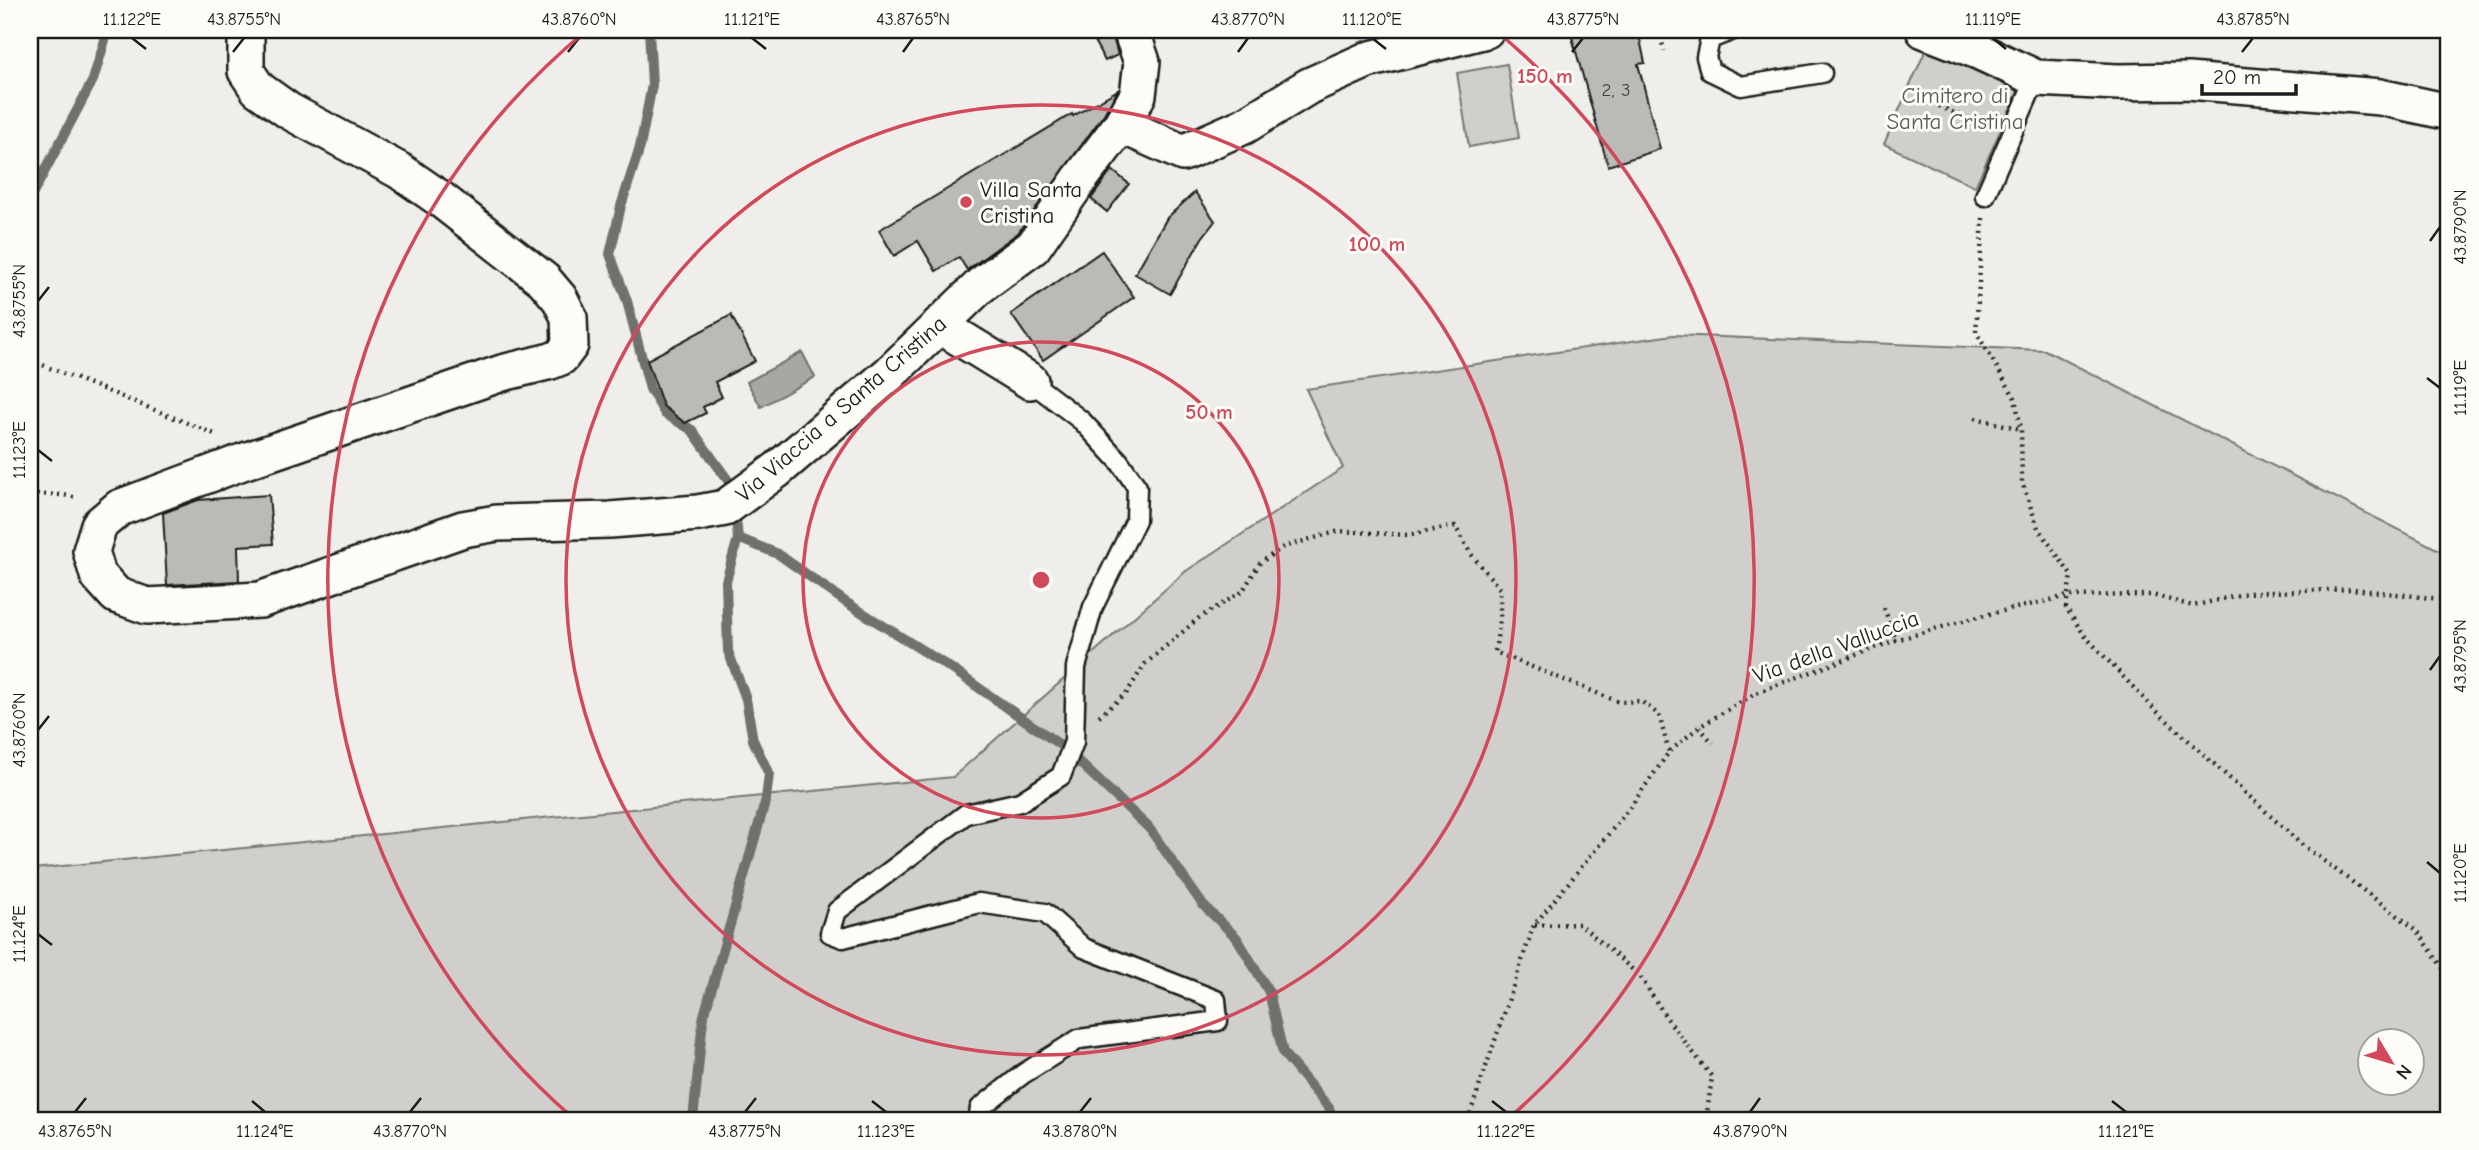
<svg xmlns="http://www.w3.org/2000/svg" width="2479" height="1150" font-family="'Comic Neue',sans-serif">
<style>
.green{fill:#d0cfcc;stroke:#767674;stroke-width:2;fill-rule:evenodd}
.water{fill:#a8a7a3;stroke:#706f6d;stroke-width:2}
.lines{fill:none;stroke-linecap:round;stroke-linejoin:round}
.stream{stroke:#706f6d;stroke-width:10}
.building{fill:#bbbab6;stroke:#1c1c1c;stroke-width:2}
.lane-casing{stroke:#1c1c1c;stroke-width:23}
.street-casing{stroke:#1c1c1c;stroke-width:40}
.path{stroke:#1c1c1c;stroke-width:4.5;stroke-dasharray:2 5;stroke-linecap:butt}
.lane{stroke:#fdfcf7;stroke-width:18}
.street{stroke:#fdfcf7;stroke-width:35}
.ticks{fill:none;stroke:#1c1c1c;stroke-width:2.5}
.ring{fill:none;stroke:#d1495b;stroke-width:3.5}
.poi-dot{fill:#d1495b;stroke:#fdfcf7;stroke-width:2.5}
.labels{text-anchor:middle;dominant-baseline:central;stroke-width:6;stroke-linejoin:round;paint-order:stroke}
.number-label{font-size:19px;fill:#444442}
.park-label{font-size:23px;fill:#5b5b5a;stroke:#fdfcf7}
.poi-label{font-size:23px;fill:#1c1c1c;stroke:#fdfcf7;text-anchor:start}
.street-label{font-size:23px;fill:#1c1c1c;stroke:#fdfcf7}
.centre{fill:#d1495b;stroke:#fdfcf7;stroke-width:3.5}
.ring-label{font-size:21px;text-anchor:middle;font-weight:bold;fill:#d1495b;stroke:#fdfcf7;stroke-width:6;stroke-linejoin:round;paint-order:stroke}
.neatline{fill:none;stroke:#1c1c1c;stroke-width:2.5}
.ticks-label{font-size:18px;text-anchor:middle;fill:#1c1c1c}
</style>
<rect width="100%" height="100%" fill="#f0eeea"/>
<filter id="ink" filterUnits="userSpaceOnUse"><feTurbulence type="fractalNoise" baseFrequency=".0143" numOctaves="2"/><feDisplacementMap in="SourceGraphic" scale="14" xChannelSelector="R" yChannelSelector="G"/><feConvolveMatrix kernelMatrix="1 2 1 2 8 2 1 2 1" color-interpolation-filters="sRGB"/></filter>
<g filter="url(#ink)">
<g class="green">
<path d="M1931,38L2023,80L1975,187L1884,144Z"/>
<path d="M1507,64L1519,138L1469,147L1457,73Z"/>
<path d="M1673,335L2045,350L2449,555V1120H30V882L33,869L953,777L1186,571L1343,468L1306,389ZM2370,1042H2412V1084H2370Z"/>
</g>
<path class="water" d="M802,352L815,377L761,407L747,382Z"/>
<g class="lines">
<g class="stream">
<path d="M649,30L652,85L640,147L621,206L610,254L627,301L650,389L665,414L692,430L732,486L733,495"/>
<path d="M30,199L93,80L108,30"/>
<path d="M738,538L778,554L847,603L952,669L1063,747L1149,828L1203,905L1237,938L1269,992L1283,1053L1329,1108L1333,1120"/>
<path d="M693,1120L703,1019L766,799L769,774L753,740L746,699L728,651L726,581L738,538L735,510"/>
</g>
</g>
<g class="building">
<path d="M1088,30H1111L1118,55L1105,61Z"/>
<path d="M1570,30H1638L1645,63L1638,64L1660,149L1608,166Z"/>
<path d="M1118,90L1104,114L1018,233L967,270L959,257L936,271L918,241L894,256L879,230L1072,114L1073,116Z"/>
<path d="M1112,170L1129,184L1107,212L1091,199Z"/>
<path d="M1195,192L1215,221L1202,238L1170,294L1135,274L1167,218Z"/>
<path d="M1102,251L1134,297L1043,360L1011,314Z"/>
<path d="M731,315L755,361L715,382L722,397L703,407L706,413L685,423L663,406L647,360Z"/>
<path d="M269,495L273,544L238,546L239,581L167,585L163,513L198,500Z"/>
</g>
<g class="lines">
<defs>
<g id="lane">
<path d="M1733,30L1710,39L1706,57L1710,71L1741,86L1822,73"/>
<path d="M1985,196L2036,78"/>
<path d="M978,1120L980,1108L1023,1074L1079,1039L1218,1021L1216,1000L1084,948L1045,913L979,903L843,938L830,933L837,911L966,814L1020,802L1061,776L1074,742L1076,667L1093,607L1136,520L1137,487L1119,461L1082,421L1030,381"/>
</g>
<g id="street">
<path d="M246,30V71L258,89L289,111L400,171L439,198L544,280L560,299L569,317L570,345L561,357L551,361L502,373L242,462L119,508L99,525L91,551L98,575L116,595L147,606L260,600L463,529L497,523L610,520L698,513L725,508L777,470L888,375L981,285L1033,247L1080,179L1121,125L1138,95L1142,62L1131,30"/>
<path d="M1924,30L1978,51L2036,78L2118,82L2188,81L2380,97L2449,112"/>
<path d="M1121,125L1183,153L1244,126L1309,86L1367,60L1486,30"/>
<path d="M939,325L1030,381"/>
</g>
</defs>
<use href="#lane" class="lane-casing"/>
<use href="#street" class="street-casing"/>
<g class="path">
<path d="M1659,30L1664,51"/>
<path d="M1939,106L1988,128"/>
<path d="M1983,218L1976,332L2015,398L2021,429L2022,482L2038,528L2071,575L2066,608L2085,636L2150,705L2301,844L2417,930L2449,977"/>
<path d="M30,360L217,435"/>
<path d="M1975,418L2021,429"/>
<path d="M30,494L64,495L78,498"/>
<path d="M1884,608L1896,640"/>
<path d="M1099,716L1126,694L1145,664L1199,618L1242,592L1260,563L1283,547L1339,531L1408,535L1455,526L1471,554L1500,589V618L1495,652L1619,702L1641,701L1659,715L1669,752"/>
<path d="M1699,727L1713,743"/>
<path d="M1535,925L1580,924L1640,976L1666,1017L1712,1077L1706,1120"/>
<path d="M1468,1120L1534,925L1629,809L1669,752L1699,727L1756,693L1896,640L1981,616L2068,596L2152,595L2193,606L2247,593L2352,589L2449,600"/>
</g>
<use href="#lane" class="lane"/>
<use href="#street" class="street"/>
</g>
</g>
<path class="ticks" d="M132,38L146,49M752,38L766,49M1372,38L1386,49M1993,38L2006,49M233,52L244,38M568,52L579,38M903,52L913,38M1238,52L1248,38M1572,52L1583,38M2242,52L2253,38M2430,241L2440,227M38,301L49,287M2427,378L2440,388M38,450L52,461M2430,670L2440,656M38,730L49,716M2427,862L2440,873M38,934L52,945M252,1101L265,1112M872,1101L886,1112M1492,1101L1506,1112M2112,1101L2126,1112M75,1112L86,1098M410,1112L421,1098M745,1112L756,1098M1080,1112L1091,1098M1750,1112L1760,1098"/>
<g class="ring">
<circle cx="1041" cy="580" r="238"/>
<circle cx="1041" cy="580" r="475"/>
<path d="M573 1118A713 713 0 0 1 587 30M1495 30A713 713 0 0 1 1509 1118"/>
</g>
<circle class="poi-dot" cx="966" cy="202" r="7"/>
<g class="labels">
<g class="number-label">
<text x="1616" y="90">2, 3</text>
</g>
<g class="park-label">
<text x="1955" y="95">Cimitero di<tspan x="1955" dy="26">Santa Cristina</tspan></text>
</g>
<g class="poi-label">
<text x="980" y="189">Villa Santa<tspan x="980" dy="26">Cristina</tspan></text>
</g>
<g class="street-label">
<text transform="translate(841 409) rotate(-41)">Via Viaccia a Santa Cristina</text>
<text transform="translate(1836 647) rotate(-20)">Via della Valluccia</text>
</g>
</g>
<circle cx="1041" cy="580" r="10" class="centre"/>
<g class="ring-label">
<text x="1545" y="83">150 m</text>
<text x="1377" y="251">100 m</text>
<text x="1209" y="419">50 m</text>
</g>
<rect width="2479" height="1150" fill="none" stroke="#fdfcf7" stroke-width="77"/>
<g transform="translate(2391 1062) rotate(128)"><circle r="33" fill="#fdfcf7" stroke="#a3a29f" stroke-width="2"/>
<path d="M0-5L12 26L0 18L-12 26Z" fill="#d1495b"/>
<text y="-10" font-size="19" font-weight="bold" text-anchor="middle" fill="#1c1c1c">N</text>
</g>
<path d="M2202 84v10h94v-10" fill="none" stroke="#1c1c1c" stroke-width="3.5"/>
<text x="2213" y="84" font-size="21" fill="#1c1c1c" stroke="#fdfcf7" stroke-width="5" paint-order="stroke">20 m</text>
<rect x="38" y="38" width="2402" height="1074" class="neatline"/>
<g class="ticks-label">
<text x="132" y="25">11.122°E</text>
<text x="244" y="25">43.8755°N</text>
<text x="579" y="25">43.8760°N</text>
<text x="752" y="25">11.121°E</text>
<text x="913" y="25">43.8765°N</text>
<text x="1248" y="25">43.8770°N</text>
<text x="1372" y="25">11.120°E</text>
<text x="1583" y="25">43.8775°N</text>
<text x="1993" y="25">11.119°E</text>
<text x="2253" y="25">43.8785°N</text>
<text transform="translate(2460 227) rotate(-90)" y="6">43.8790°N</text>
<text transform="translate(19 301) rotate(-90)" y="6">43.8755°N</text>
<text transform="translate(2460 388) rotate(-90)" y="6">11.119°E</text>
<text transform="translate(19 450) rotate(-90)" y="6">11.123°E</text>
<text transform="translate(2460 656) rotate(-90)" y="6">43.8795°N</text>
<text transform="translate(19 730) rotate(-90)" y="6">43.8760°N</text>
<text transform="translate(2460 873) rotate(-90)" y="6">11.120°E</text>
<text transform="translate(19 934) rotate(-90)" y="6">11.124°E</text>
<text x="75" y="1137">43.8765°N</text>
<text x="265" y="1137">11.124°E</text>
<text x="410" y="1137">43.8770°N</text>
<text x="745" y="1137">43.8775°N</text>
<text x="886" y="1137">11.123°E</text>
<text x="1080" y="1137">43.8780°N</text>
<text x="1506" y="1137">11.122°E</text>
<text x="1750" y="1137">43.8790°N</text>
<text x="2126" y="1137">11.121°E</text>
</g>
</svg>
